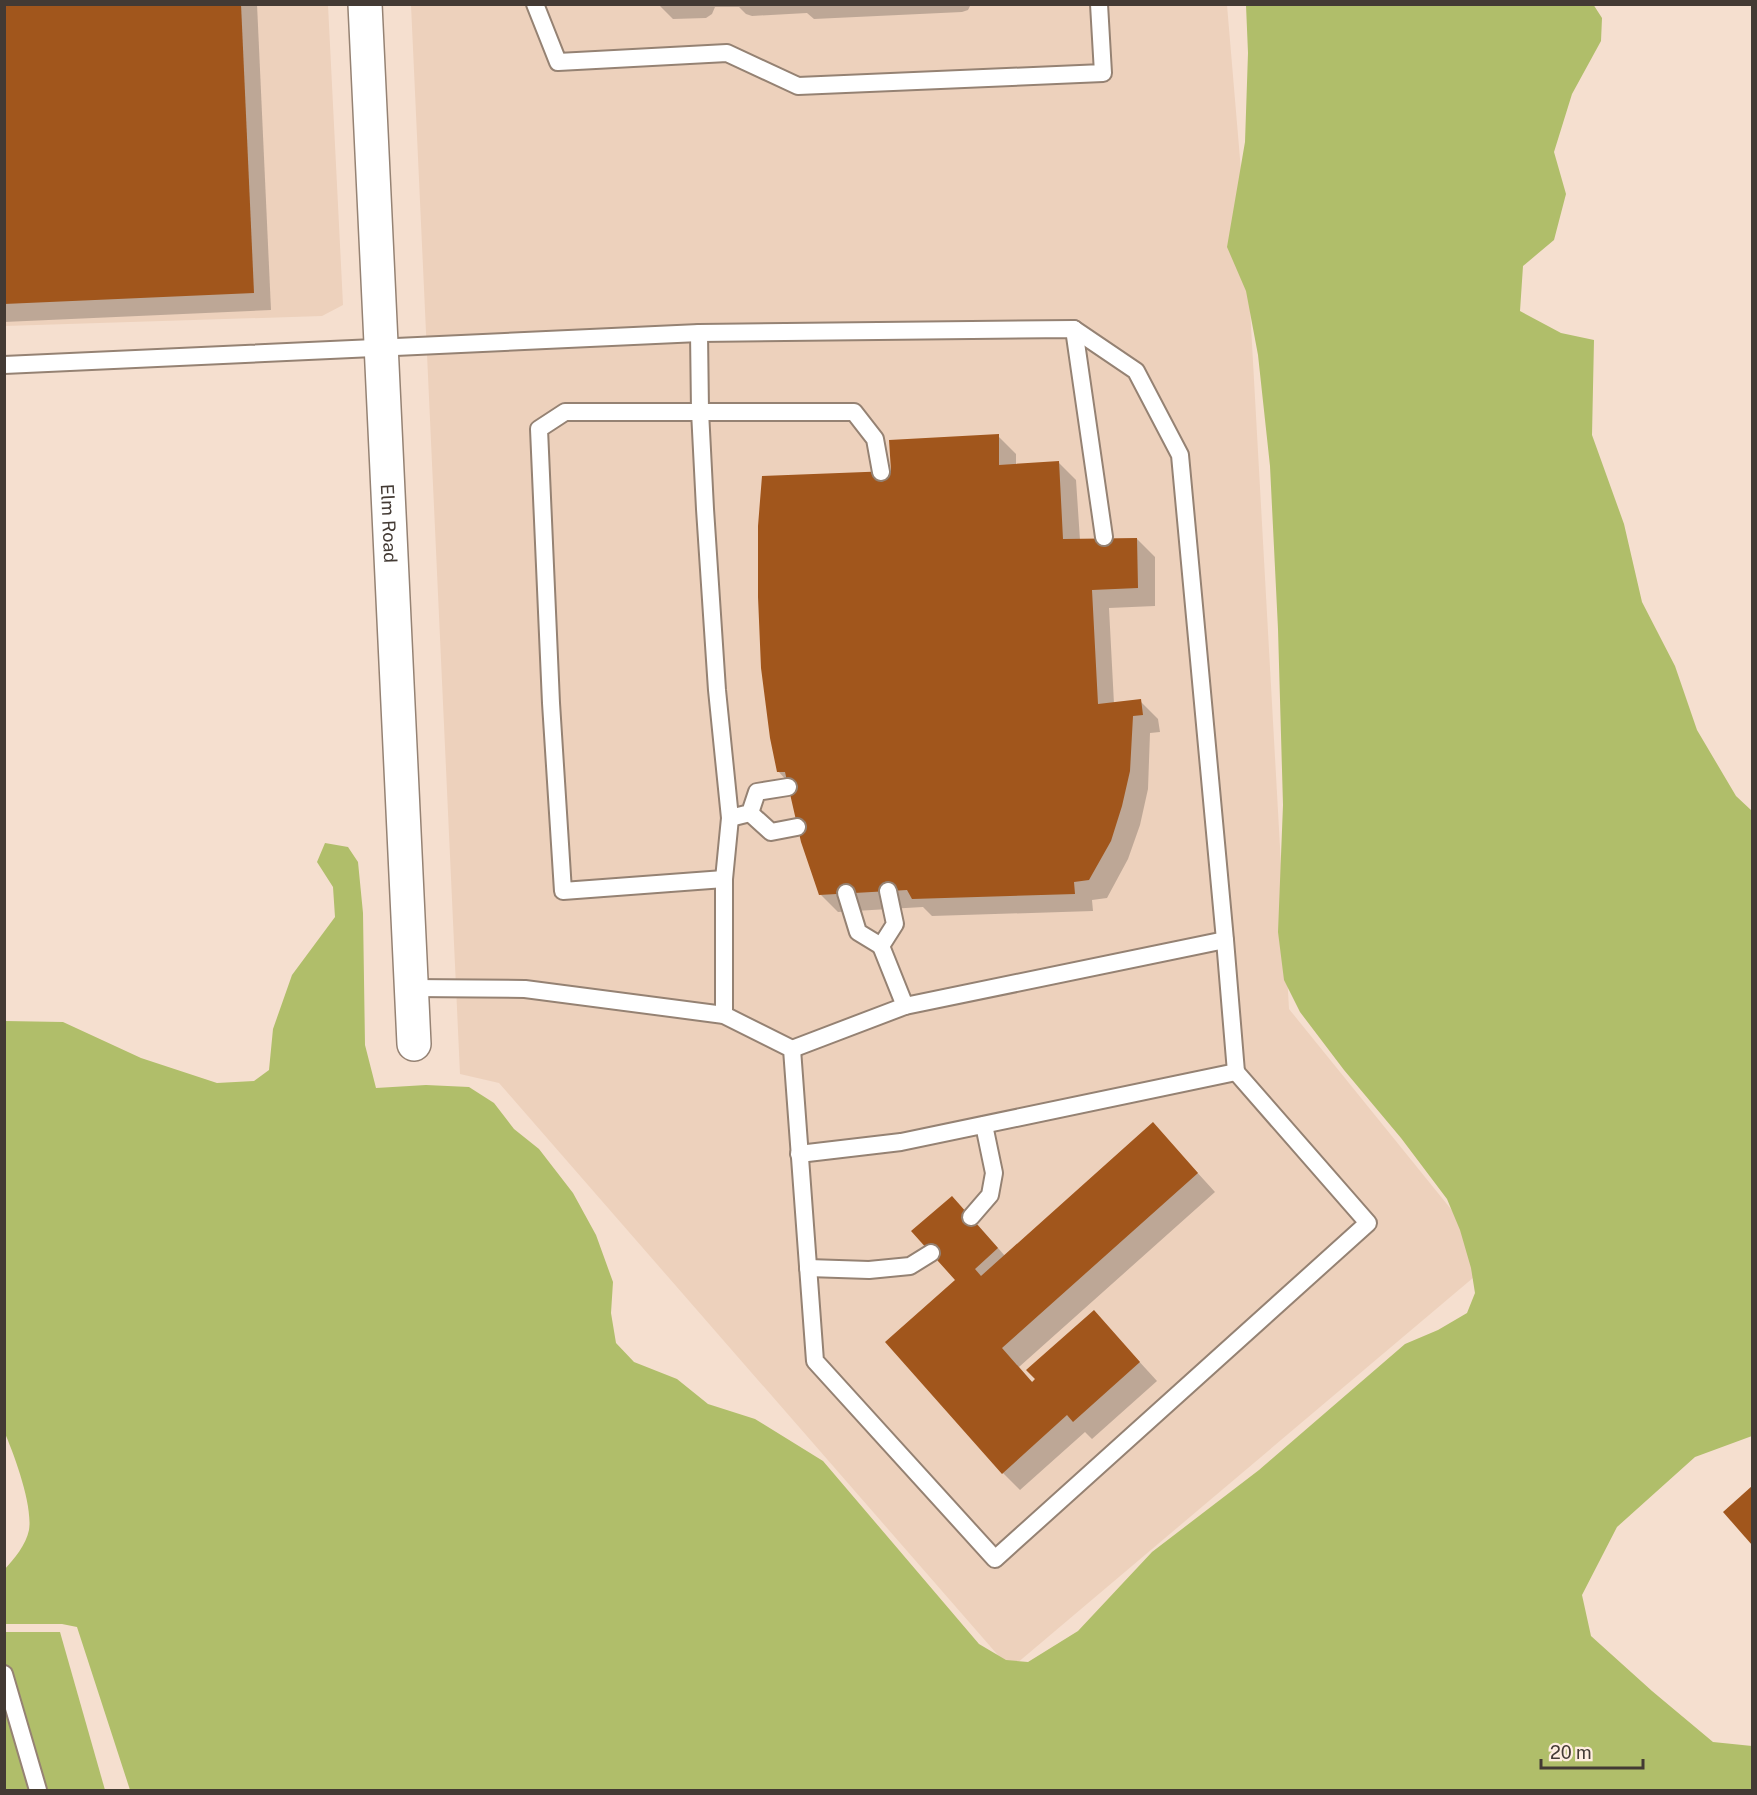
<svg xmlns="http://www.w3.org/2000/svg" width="1757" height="1795" font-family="'Public Sans',sans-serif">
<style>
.built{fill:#edd1bc}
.green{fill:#b0be6a}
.shadow{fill:#0003}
.building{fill:#a1561c}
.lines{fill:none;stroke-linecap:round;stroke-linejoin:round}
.lane-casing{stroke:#958273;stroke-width:20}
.street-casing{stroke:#958273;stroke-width:36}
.lane{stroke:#fff;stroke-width:16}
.street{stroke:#fff;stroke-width:33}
.labels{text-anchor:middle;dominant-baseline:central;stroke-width:6;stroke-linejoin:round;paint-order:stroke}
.street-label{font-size:18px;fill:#433a34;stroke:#ffede0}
</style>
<rect width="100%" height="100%" fill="#f5dfcf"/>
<g class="built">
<path d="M4,5H328L343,305L322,316L5,326Z"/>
<path d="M411,5H1227L1245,218L1289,1009L1493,1261L1010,1669L499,1083L460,1074Z"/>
</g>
<g class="green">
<path d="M1246,5L1593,4L1602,18L1601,41L1572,94L1554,152L1566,194L1554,240L1523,266L1520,311L1561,333L1594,340L1592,435L1624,524L1642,602L1675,666L1697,730L1736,796L1752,811V1436L1695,1457L1617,1527L1582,1595L1591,1636L1652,1691L1713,1742L1752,1746V1790H130L77,1627L62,1624H5V1569C14,1559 26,1545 29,1530C33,1505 14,1454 4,1431L5,1021L63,1022L141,1058L217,1083L254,1081L269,1070L273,1029L292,975L335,917L333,887L317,862L325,843L348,847L358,862L363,913L365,1045L376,1088L426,1085L469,1087L494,1103L514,1129L539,1149L573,1193L596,1235L613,1282L611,1313L616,1343L634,1362L677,1379L708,1404L755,1419L823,1461L979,1644L1006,1660L1028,1662L1078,1631L1152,1552L1259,1470L1405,1344L1438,1330L1467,1313L1475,1293L1471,1268L1460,1230L1447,1199L1401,1138L1344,1070L1300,1012L1284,980L1278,932L1283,805L1278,629L1270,466L1258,355L1246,291L1227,247L1245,142L1248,53Z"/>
<path d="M5,1632H60L105,1790H5Z"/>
</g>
<g class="shadow">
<path d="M4,4H257L271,310L4,322Z"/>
<path d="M658,4H971L968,10L962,12L814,19L807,13L752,16L746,14L739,7H715L712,14L706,18L673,19Z"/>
<path d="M998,436L1016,454V465L1058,462L1076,480L1080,540L1137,539L1155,557V606L1109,608L1114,704L1140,701L1158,719L1160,732L1150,733L1148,789L1140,825L1128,859L1107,898L1092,900L1093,911L932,916L923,907L838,912L820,894L788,782L778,771L893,472Z"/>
<path d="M1153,1124L1215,1192L1019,1367L1033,1383L1094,1312L1157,1381L1092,1439L1085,1432L1020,1490L1003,1473L957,1280L970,1216L1005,1256Z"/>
<path d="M1752,1488V1543L1725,1512Z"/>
</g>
<g class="building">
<path d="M4,4H241L254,293L4,304Z"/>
<path d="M999,434V465L1059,461L1063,539L1137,538L1138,588L1092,590L1098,704L1141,699L1143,715L1133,716L1130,771L1122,806L1111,841L1089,880L1074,882L1075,894L912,899L907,890L819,895L801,842L785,772H777L770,738L761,668L758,597V526L762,476L891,471L889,440Z"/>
<path d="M1153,1122L1198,1173L1002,1348L1032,1382L1035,1379L1026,1370L1094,1310L1140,1362L1073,1422L1067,1415L1002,1474L885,1342L955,1280L911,1231L952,1196L998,1248L975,1269L981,1276Z"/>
<path d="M1752,1486V1545L1723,1512Z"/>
</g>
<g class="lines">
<defs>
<g id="lane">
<path d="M535,4L558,62L727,53L798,86L1103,73L1099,4"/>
<path d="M1074,329L1104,537"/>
<path d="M699,333L700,411L705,509L717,690L730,818L724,879V1015"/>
<path d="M4,365L699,333L1074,329L1136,371L1180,455L1225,940L905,1006L792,1049"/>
<path d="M750,813L771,832L797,827"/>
<path d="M730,818L750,813L757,792L788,787"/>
<path d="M724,879L563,891L551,703L539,429L565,412H854L875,439L881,472"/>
<path d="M888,891L895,924L881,946L905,1006"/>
<path d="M846,893L858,932L881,946"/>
<path d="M411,988L525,989L724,1015L792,1049L815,1361L995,1559L1368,1223L1236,1072"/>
<path d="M799,1154L901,1142L1236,1072L1225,940"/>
<path d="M971,1217L990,1195L994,1173L984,1125"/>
<path d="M808,1268L869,1270L910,1266L931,1253"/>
<path d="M4,1674L38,1790"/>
</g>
<g id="street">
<path id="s1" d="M365,4L414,1044"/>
</g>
</defs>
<use href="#lane" class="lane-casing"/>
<use href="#street" class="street-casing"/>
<use href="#lane" class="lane"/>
<use href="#street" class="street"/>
</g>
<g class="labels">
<g class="street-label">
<text stroke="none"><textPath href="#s1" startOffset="520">Elm Road</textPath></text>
</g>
</g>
<rect width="1757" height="1795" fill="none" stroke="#433a34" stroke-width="12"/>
<path d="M1541 1759v9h102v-9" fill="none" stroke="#433a34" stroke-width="3"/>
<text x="1550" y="1759" font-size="18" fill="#433a34" stroke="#ffede0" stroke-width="4.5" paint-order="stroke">20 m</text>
</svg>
